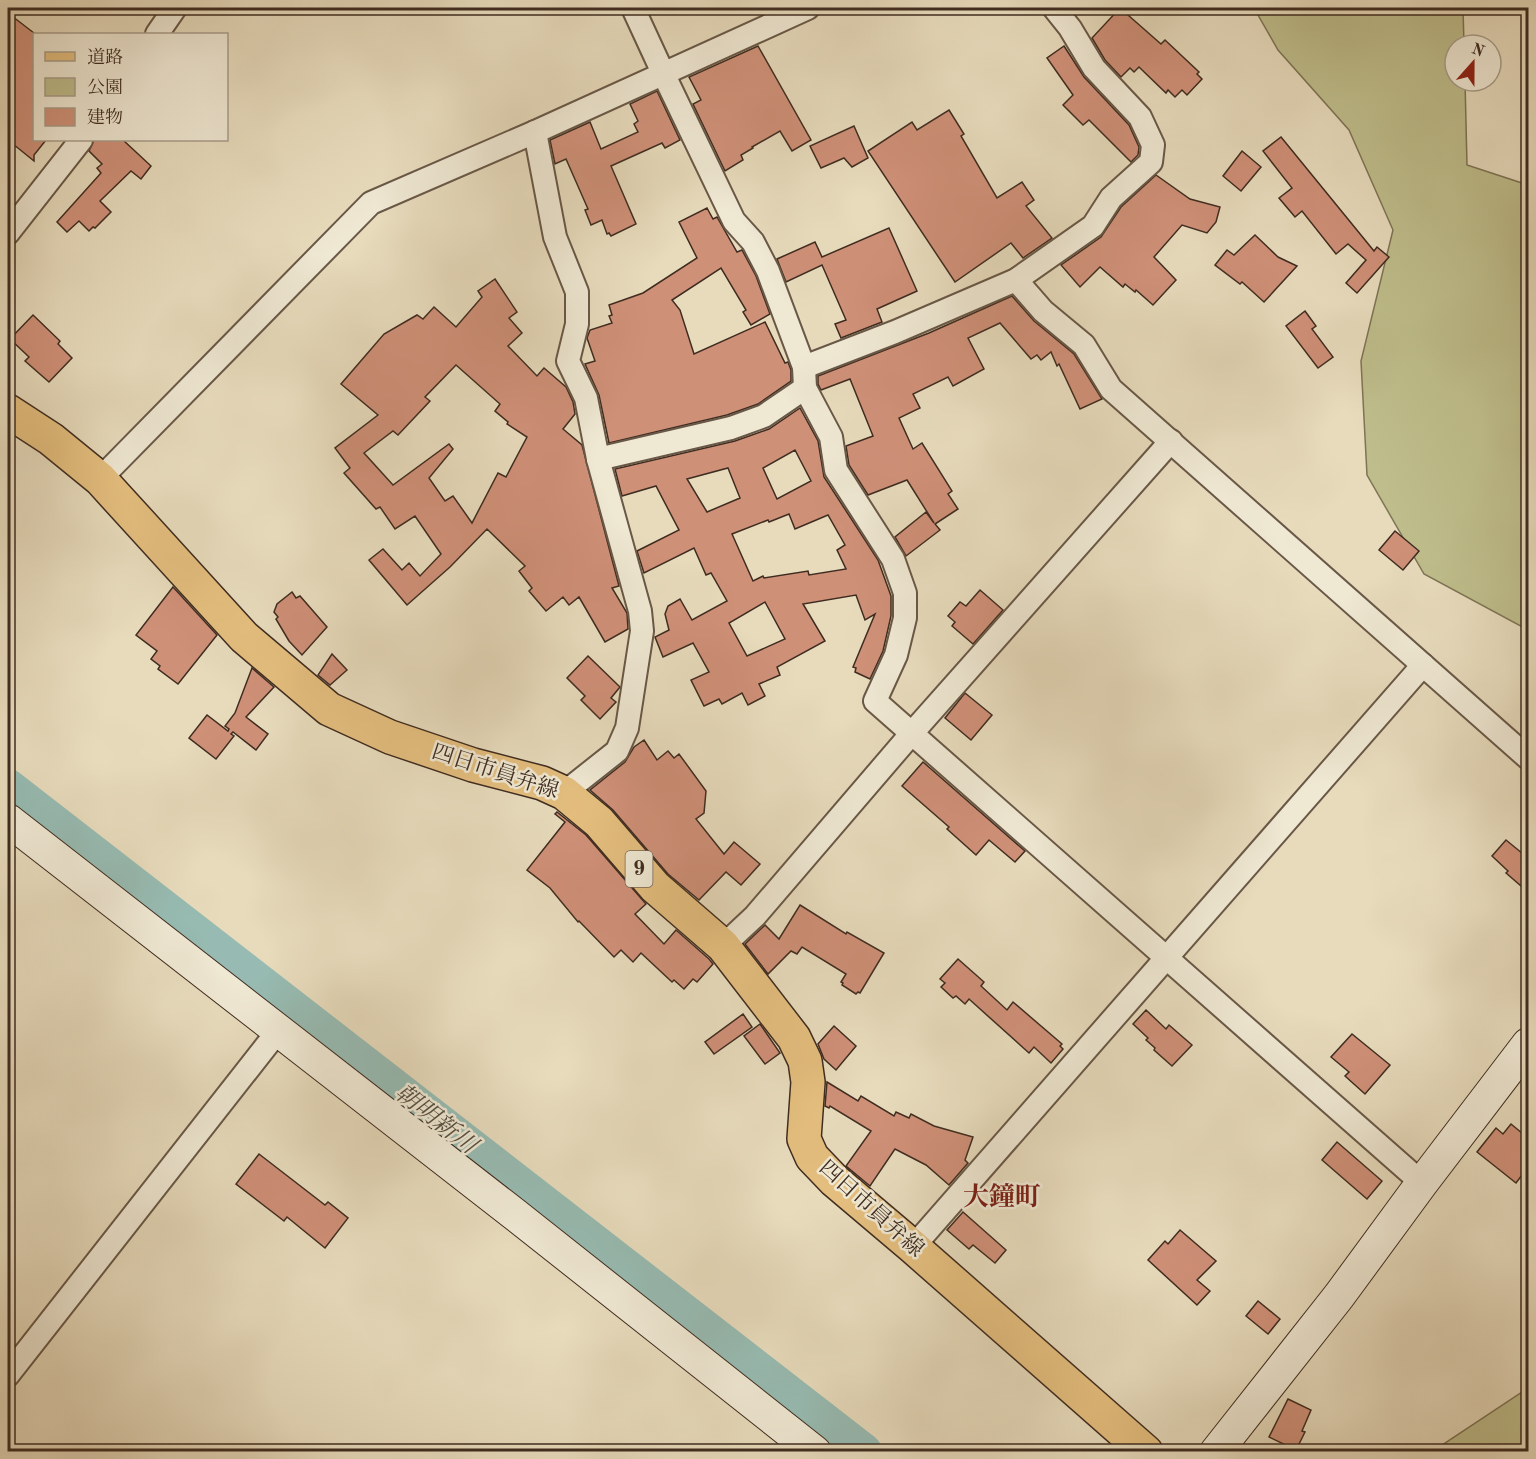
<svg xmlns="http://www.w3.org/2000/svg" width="1536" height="1459" font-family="'Old Standard TT','Noto Serif JP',serif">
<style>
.green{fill:#bebd8b;stroke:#7e7456;stroke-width:1.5}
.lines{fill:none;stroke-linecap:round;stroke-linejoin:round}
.river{stroke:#97bbb2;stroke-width:38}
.building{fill:#cf9078;stroke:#3f2c20;stroke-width:1.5;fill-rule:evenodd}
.street-casing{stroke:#695847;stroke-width:26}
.secondary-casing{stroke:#3f2c20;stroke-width:34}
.primary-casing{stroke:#3f2c20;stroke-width:36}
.street{stroke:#efe8d3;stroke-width:22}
.secondary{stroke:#efe8d3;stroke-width:32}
.primary{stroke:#e4be7e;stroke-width:33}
.labels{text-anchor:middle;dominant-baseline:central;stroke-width:5;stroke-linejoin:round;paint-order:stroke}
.shield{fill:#efe8d3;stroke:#746456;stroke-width:1.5}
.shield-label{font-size:21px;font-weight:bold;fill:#3f2c20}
.street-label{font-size:22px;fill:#3f2c20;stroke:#efe8d3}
.water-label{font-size:24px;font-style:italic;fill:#555044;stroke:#efe8d3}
.quarter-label{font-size:26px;font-weight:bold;fill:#7a1f14;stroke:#efe8d3}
</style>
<rect width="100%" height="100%" fill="#e7dbbc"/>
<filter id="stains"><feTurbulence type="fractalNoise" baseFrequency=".00333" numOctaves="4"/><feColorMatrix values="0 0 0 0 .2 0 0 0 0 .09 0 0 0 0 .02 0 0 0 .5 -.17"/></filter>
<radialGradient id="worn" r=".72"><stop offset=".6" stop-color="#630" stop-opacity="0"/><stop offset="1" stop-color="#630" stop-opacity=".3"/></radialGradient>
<g class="green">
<path d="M1254,8H1463L1464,45H1455V81H1465L1467,165L1528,185V630L1424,574L1367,475L1361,361L1393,230L1349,130L1278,50Z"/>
<path d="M1528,1388V1451H1433Z"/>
</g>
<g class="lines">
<path class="river" d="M8,788L863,1452"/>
</g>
<g class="building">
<path d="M1120,8L1161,44L1165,40L1199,72L1197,74L1202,79L1187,95L1182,90L1175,97L1168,90L1166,93L1139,67L1134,72L1130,68L1121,77L1105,60L1092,38Z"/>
<path d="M8,13L34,33V140H46L34,155V161L8,140Z"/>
<path d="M758,46L811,140L792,151L780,131L752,147L753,148L741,155L743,160L725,171L693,104L701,100L689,77Z"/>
<path d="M1064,46L1084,77L1129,125L1139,147L1138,155L1131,162L1089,120L1083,125L1063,105L1073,95L1047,58Z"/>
<path d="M657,91L680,140L665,148L662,143L611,166L636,224L611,236L609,233L607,234L602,220L591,225L585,210L588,209L566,159L555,164L550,140L590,122L601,149L638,132L634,124L638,121L630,104Z"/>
<path d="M949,110L964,134L961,136L997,198L1022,182L1034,200L1026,206L1052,238L1023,258L1011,243L955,282L868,151L912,122L917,130Z"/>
<path d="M854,126L868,158L852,167L844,158L821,168L810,146Z"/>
<path d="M1281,137L1374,251L1377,247L1389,257L1357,293L1346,283L1366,260L1348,244L1336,254L1302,211L1295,217L1279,198L1292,188L1263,151Z"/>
<path d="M94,140H123L151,166L141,179L131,171L100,201L111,212L95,228L93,227L89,231L79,221L67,232L57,222L101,173L97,168L102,164L89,151Z"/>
<path d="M1242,151L1261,167L1241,191L1223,176Z"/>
<path d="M1156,175L1190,199L1220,207L1216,222L1207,233L1182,225L1154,257L1176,280L1153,305L1136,290L1135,292L1125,284L1123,287L1100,267L1080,287L1061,265L1101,237L1121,207Z"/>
<path d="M707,208L713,219L717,217L737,252L742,250L756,276L770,314L751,325L743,312L746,310L721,268L672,300L680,310L694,354L765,322L785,363L788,362L791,370V381L758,404L727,415L609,443L599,395L585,364L595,361L587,338L590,330L612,323L609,316L612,315L609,305L643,293L697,258L679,222Z"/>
<path d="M889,228L917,291L877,309L882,322L841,338L835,324L846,320L822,265L786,282L777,259L815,242L822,257Z"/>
<path d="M1255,235L1278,257L1297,266L1264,302L1242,282L1240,284L1215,265L1227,250L1234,255Z"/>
<path d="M495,279L517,312L509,318L522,333L508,346L537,376L544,368L566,387L573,402L575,414L563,429L582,445L619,586L612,588L627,613L628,629L605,642L579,597L569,605L563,597L546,611L529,591L532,588L519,571L525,566L487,529L450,567L407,605L369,560L383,549L402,570L409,563L420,576L441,554L415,516L395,529L380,507L376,509L344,473L350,468L335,448L378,415L341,384L384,334L417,315L423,319L434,307L456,327L482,297L478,291ZM456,365L500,404L495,411L508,422L507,424L527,437L506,477L498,473L472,523L453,496L445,501L429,478L453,449L449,444L393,485L364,453L393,431L398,435L430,401L425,397Z"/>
<path d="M1012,296L1034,321L1074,354L1102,399L1080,409L1059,364L1057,366L1051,352L1041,360L1037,355L1031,359L1000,323L968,338L984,369L953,386L948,377L913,394L920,408L899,418L913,449L922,443L952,491L948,494L958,509L935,524L940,530L906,556L895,537L926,512L934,523L907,480L868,495L849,465L846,446L873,436L850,379L821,390L818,384V376L929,333Z"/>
<path d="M1305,311L1316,326L1312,329L1333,357L1318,368L1286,326Z"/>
<path d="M33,315L60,341L58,344L72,358L49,382L25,361L29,357L10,339Z"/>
<path d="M800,408L818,441L824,477L878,560L891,596V616L883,651L870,679L855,672L856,668L853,667L875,614L865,620L856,595L803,604L825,641L777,667L780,675L759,684L765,696L748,705L742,693L722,704L719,699L704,706L691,680L709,672L693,643L663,657L655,637L669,630L665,614L668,606L680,599L692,620L727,601L711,573L706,575L694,548L644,573L637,551L679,530L656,486L622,496L615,469L735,441L769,429ZM795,450L811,481L777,499L763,468ZM728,468L740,498L707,512L687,479ZM789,514L795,529L828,515L845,545L837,550L846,569L809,575L808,571L764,578L763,576L753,581L732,534L768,520L769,522ZM765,602L785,639L747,656L729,623Z"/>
<path d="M1395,531L1419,551L1403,570L1379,550Z"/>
<path d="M173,587L217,635L178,684L158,669L160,666L151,659L157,651L136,635Z"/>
<path d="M980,590L1003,610L973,644L952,626L955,622L948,616L960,602L966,606Z"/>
<path d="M292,592L296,598L300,596L327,627L302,655L289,641L276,619L278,617L274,612L277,604Z"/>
<path d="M332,654L347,670L330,685L318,675Z"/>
<path d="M588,656L620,687L611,698L616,702L600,719L581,700L585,696L567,678Z"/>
<path d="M252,668L274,687L246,717L268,734L256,750L233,732L231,734L234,736L216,759L189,738L207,715L228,731L229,729L225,726L235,713Z"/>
<path d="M965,693L992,715L971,740L945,718Z"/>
<path d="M644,740L657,760L668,751L674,758L679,754L706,791L704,813L696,819L724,854L734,842L760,864L741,885L726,872L699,900L668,874L613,810L590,790L625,762L634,747Z"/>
<path d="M923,762L1025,851L1015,862L989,840L976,855L947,829L949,827L902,786Z"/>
<path d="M557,812L586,835L646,904L635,914L664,944L676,930L709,959L713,964L697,982L693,979L684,989L674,980L672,982L641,953L633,962L621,950L614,957L579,921L578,922L550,888L527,870L565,822L555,814Z"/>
<path d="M1506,840L1528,858V892L1506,873L1508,871L1492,856Z"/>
<path d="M800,905L846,934L847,932L884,953L860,993L858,992L856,994L842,985L843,983L841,982L846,974L802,947L797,954L791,951L768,974L745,944L765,925L779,939Z"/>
<path d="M958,959L984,982L981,986L1007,1010L1013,1002L1062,1044L1060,1046L1063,1049L1051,1063L1034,1047L1029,1053L969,999L965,1004L956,996L953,998L941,987L945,983L940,979Z"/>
<path d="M1146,1010L1166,1029L1169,1025L1192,1045L1172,1066L1154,1050L1155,1048L1146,1040L1148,1038L1133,1024Z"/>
<path d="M743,1014L752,1027L714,1054L705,1042Z"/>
<path d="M760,1024L780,1053L765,1064L744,1036Z"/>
<path d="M834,1026L856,1046L836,1070L824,1059L818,1044Z"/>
<path d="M1352,1034L1390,1065L1365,1094L1345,1076L1349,1072L1331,1057Z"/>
<path d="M827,1082L858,1101L861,1096L894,1116L896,1112L909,1118L911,1114L934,1126L973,1137L965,1160L968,1163L949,1185L926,1165L895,1149L870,1186L846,1166L871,1131L830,1106L829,1108L825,1106Z"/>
<path d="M1511,1124L1528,1138V1167L1516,1183L1477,1152L1496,1128L1503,1134Z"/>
<path d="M1337,1142L1382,1181L1367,1199L1322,1160Z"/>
<path d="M259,1154L325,1205L328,1202L348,1218L325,1248L287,1217L284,1221L236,1184Z"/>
<path d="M963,1212L1006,1250L995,1263L973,1245L969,1249L947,1230Z"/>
<path d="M1180,1230L1216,1261L1197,1280L1210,1291L1197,1305L1148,1260L1165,1241L1168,1244Z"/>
<path d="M1258,1301L1280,1319L1268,1334L1246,1316Z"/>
<path d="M1288,1399L1311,1410L1302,1431L1305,1432L1296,1450L1269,1437Z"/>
</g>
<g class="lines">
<defs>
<g id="street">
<path d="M633,8L663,73L734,221L753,242L768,271L804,367L805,388L831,437L836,470L893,559L905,593V618L896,655L875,701L1422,1183"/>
<path d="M157,34L175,8"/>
<path d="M535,132L555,237L577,292V324L568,361L586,398L598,459L640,611L642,631L627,728L617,751L564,793"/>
<path d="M8,233L81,140"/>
<path d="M1016,280L1043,311L1084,345L1111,389L1528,758"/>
<path d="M804,367L895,332L1016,280L1093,226L1111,198L1151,162L1153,145L1140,117L1094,68L1070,28L1054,8"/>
<path d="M598,459L731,428L764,416L805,388"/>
<path d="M100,479L371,203L535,132L808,8"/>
<path d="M723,946L755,916L912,733L1171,441"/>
<path d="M913,1247L1423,665"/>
<path d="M8,1375L278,1031"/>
</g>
<g id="secondary">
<path d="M8,820L513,1213L815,1452"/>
<path d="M1216,1452L1339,1296L1422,1183L1528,1044"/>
</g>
<path id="primary" d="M8,411L51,439L100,479L244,637L329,709L390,737L473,765L542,783L564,793L599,822L655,887L723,946L794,1038L805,1061L808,1082L804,1139L812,1157L835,1181L913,1247L1146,1452"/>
</defs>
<use href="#street" class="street-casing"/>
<use href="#secondary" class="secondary-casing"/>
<use href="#primary" class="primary-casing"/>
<use href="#street" class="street"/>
<use href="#secondary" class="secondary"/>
<use href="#primary" class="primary"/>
</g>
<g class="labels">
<rect class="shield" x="625.5" y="851" width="27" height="36" rx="4.5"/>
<g class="shield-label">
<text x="639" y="869">9</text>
</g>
<g class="street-label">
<text transform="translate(495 772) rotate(18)">四日市員弁線</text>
<text transform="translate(871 1209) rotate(42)">四日市員弁線</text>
</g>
<g class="water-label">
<text transform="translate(435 1120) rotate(38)">朝明新川</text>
</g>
<g class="quarter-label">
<text x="1002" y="1198">大鐘町</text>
</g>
</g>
<rect width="1536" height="1459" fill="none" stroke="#e7dbbc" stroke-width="30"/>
<rect x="9" y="9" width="1518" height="1441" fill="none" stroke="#3f2c20" stroke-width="3"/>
<rect x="15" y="15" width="1506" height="1429" fill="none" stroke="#3f2c20" stroke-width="1.5"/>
<rect x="33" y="33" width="195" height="108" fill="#efe8d3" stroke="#a99d8b" stroke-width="1.5"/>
<rect x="45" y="52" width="30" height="9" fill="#e4be7e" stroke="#a99d8b" stroke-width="1.5"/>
<text x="87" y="63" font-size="18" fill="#3f2c20">道路</text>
<rect x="45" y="78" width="30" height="18" fill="#bebd8b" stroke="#a99d8b" stroke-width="1.5"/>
<text x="87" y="93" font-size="18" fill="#3f2c20">公園</text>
<rect x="45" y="108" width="30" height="18" fill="#cf9078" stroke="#a99d8b" stroke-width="1.5"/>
<text x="87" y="123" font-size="18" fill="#3f2c20">建物</text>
<g transform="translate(1473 63) rotate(21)"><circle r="28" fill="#efe8d3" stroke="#a99d8b" stroke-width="1.5"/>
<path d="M0-4.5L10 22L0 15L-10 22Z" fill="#8f2418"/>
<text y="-9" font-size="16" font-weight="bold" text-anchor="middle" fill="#3f2c20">N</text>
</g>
<rect width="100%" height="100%" filter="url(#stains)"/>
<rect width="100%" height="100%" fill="url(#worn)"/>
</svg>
